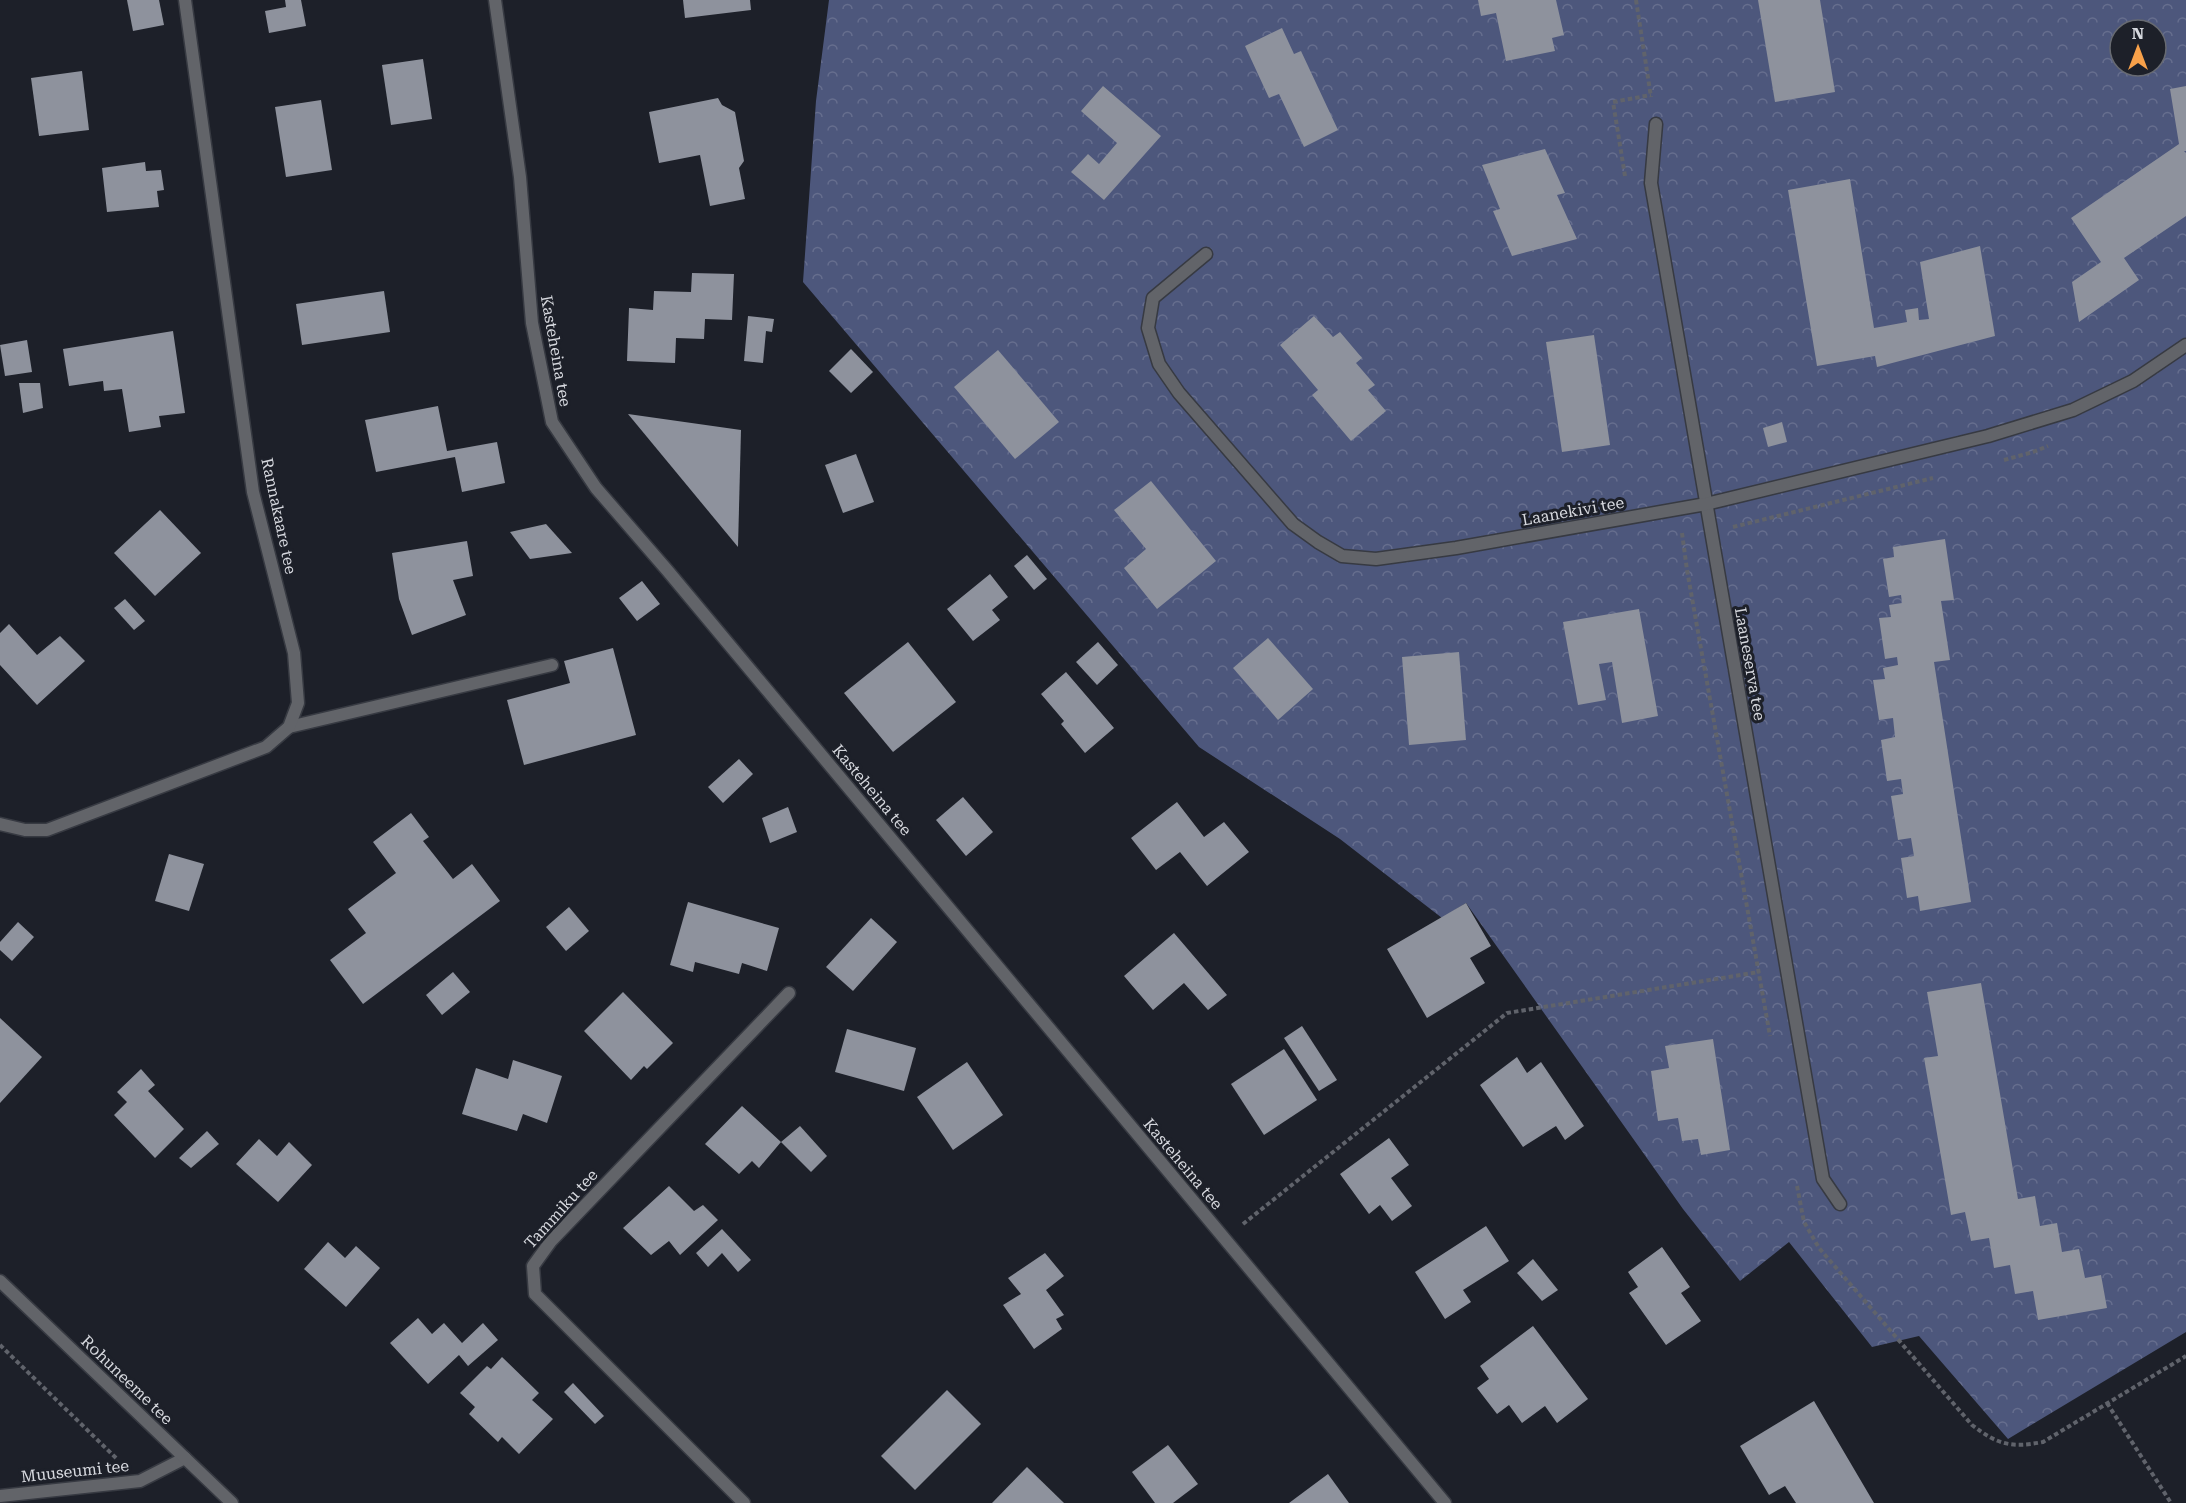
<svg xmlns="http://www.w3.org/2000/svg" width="2186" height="1503" font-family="'Roboto Serif',serif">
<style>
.forest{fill:url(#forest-crowns);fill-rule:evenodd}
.building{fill:#8e929d}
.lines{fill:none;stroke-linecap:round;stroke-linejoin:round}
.service-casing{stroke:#373a42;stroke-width:15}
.minor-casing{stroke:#373a42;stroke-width:15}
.tertiary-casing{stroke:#373a42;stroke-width:15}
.path{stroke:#60636b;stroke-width:4;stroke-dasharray:4.5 3;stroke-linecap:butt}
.service{stroke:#626469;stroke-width:12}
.minor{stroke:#626469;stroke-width:12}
.tertiary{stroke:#626469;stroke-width:12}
.labels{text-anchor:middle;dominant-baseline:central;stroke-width:6;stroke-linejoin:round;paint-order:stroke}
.street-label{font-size:16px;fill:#d6d8de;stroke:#1d2029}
</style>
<defs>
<pattern id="forest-crowns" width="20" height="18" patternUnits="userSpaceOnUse" patternTransform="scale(1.5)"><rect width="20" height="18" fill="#4d577c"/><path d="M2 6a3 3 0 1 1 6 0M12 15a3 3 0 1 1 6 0" fill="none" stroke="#666e8e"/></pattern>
</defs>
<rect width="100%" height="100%" fill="#1d2029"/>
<path class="forest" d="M829,0H2186V1332L2008,1439L1919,1336L1872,1347L1789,1242L1740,1281L1683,1209L1466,903L1442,918L1340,839L1199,747L803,282L816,101ZM2120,30H2156V66H2120Z"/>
<g class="building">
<path d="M127,0H159L164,25L133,31Z"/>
<path d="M285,0H301L306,26L269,33L265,11L286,7Z"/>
<path d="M683,0H750L751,10L685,18Z"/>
<path d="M1478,0H1556L1564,35L1552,38L1555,51L1506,61L1496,13L1481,16Z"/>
<path d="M1758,0H1820L1835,92L1775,102Z"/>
<path d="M1282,28L1294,54L1301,51L1338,130L1304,147L1279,94L1269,98L1245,46Z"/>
<path d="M423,59L432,119L391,125L382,65Z"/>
<path d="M82,71L89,130L39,136L31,78Z"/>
<path d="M1103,86L1161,136L1104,200L1071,172L1088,154L1099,164L1117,143L1081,111Z"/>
<path d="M2186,86V151H2184L2186,153V216L2124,258L2139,280L2079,322L2072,282L2101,262L2071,218L2179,144L2170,89Z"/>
<path d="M718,98L722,105L735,112L744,161L739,168L745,199L710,206L700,155L659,163L649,112Z"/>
<path d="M321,100L332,170L286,177L275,107Z"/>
<path d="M1545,149L1565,193L1557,195L1577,239L1512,256L1493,211L1500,209L1482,165Z"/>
<path d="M145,162L146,171L161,170L164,190L157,191L159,207L107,212L102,168Z"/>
<path d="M1850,179L1874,328L1907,322L1905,310L1918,308L1919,320L1929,319L1920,262L1980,246L1995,336L1877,367L1875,356L1817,366L1788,190Z"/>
<path d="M692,273L734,274L732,320L705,319L704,339L676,338L675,363L627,361L629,308L653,310L654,291L691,292Z"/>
<path d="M384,291L390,332L302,345L296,304Z"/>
<path d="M748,316L774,319L772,332L766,331L763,363L744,361Z"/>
<path d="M1314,316L1333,337L1340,332L1362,358L1356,363L1375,385L1368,390L1386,411L1351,441L1312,395L1318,390L1280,345Z"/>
<path d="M173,331L185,413L159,416L161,427L129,432L122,389L104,391L103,381L69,386L63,349Z"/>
<path d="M1594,335L1610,445L1562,452L1546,342Z"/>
<path d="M27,340L32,372L5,376L0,345Z"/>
<path d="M851,349L873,372L851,393L829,371Z"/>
<path d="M998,350L1059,422L1015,459L954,387Z"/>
<path d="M19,383H40L43,408L23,413Z"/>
<path d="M438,406L447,451L497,442L505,483L462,492L455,457L376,472L365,420Z"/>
<path d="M628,414L741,430L738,547Z"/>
<path d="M1782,422L1787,442L1768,447L1763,428Z"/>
<path d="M856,454L874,502L843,513L825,465Z"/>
<path d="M1151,481L1216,561L1157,609L1124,568L1146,549L1114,510Z"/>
<path d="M160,510L201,553L155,596L114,553Z"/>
<path d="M546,524L572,553L530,559L510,532Z"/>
<path d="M1945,539L1954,600L1941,601L1950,660L1934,662L1971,902L1920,911L1918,896L1907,898L1901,858L1914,856L1911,838L1898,840L1891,796L1903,794L1901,779L1887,781L1881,740L1895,737L1893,718L1879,720L1873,680L1885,679L1883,668L1898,665L1897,657L1885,659L1879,618L1891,617L1889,605L1902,603L1901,595L1889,597L1883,559L1894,557L1893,547Z"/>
<path d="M467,541L473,576L453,580L466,615L412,635L399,599L392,553Z"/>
<path d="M1027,555L1047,579L1034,590L1014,566Z"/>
<path d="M990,574L1008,597L992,610L1000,620L973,641L947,609Z"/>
<path d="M642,581L660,604L637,621L619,598Z"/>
<path d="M125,599L145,621L134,630L114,608Z"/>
<path d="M1639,609L1658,716L1622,723L1612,662L1599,664L1606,700L1578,705L1563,622Z"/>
<path d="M9,624L37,655L60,636L85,661L37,705L0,665V633Z"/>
<path d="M1268,638L1313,689L1278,720L1233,668Z"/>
<path d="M908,642L956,702L893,752L844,693Z"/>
<path d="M1098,642L1118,665L1097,685L1076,662Z"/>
<path d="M613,648L636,735L524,765L507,700L570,683L564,661Z"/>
<path d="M1459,652L1466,740L1409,745L1402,657Z"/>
<path d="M1066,672L1114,728L1085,753L1061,724L1064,721L1041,694Z"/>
<path d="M739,759L753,774L723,803L708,787Z"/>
<path d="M963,797L993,832L966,856L936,820Z"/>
<path d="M1177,802L1204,837L1224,822L1249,852L1207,886L1180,852L1156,870L1131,838Z"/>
<path d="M788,807L797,832L770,843L762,818Z"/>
<path d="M411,813L429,837L423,841L453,879L472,864L500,901L363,1004L330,960L366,933L348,909L396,873L373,842Z"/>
<path d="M169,854L204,864L189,911L155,901Z"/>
<path d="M688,902L779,928L767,971L742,963L739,974L695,962L693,972L670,965Z"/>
<path d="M1466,903L1491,946L1470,958L1485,983L1427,1018L1387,949Z"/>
<path d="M569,907L589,931L566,951L546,927Z"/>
<path d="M871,918L897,942L853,991L826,967Z"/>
<path d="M18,922L34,937L12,961L0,950V942Z"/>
<path d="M1174,933L1227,995L1208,1010L1184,983L1153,1010L1124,976Z"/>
<path d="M453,972L470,992L442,1015L426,995Z"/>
<path d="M1981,983L2018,1199L2035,1196L2040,1226L2057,1223L2062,1252L2079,1249L2085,1278L2101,1275L2107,1308L2038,1320L2033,1291L2015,1294L2010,1265L1994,1268L1989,1238L1971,1241L1965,1212L1951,1215L1924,1058L1938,1056L1927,992Z"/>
<path d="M623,992L673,1043L647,1069L644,1066L631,1080L584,1031Z"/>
<path d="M0,1018L42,1057L0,1103Z"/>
<path d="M1302,1026L1337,1080L1319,1091L1284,1038Z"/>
<path d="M847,1029L916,1048L904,1091L835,1072Z"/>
<path d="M1713,1039L1730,1150L1701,1155L1698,1139L1682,1141L1678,1118L1658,1121L1651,1071L1669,1068L1665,1046Z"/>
<path d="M1284,1049L1317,1100L1264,1135L1231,1084Z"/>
<path d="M1517,1057L1527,1073L1541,1062L1584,1126L1565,1140L1556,1126L1523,1147L1480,1085Z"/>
<path d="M513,1060L562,1076L547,1123L523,1114L517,1131L462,1114L476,1068L508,1079Z"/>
<path d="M967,1062L1003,1115L953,1150L917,1097Z"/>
<path d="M141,1069L155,1085L148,1091L184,1129L155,1158L114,1115L127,1102L117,1092Z"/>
<path d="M742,1106L781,1142L759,1168L752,1161L739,1174L705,1144Z"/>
<path d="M800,1126L827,1156L811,1172L781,1142Z"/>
<path d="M207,1131L219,1144L191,1168L179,1158Z"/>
<path d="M1389,1138L1409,1165L1391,1178L1412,1206L1392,1221L1380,1205L1369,1214L1340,1174Z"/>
<path d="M259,1139L277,1156L289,1142L312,1165L278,1202L236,1164Z"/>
<path d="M669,1186L694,1211L703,1205L718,1220L680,1255L669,1241L651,1255L623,1228Z"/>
<path d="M1486,1226L1509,1261L1463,1290L1471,1302L1445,1319L1415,1272Z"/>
<path d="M722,1229L751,1260L738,1272L722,1253L708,1267L696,1253Z"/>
<path d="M328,1242L345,1258L356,1246L380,1268L346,1307L304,1269Z"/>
<path d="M1662,1247L1690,1287L1681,1293L1701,1321L1666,1345L1629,1293L1638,1287L1628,1272Z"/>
<path d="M1045,1253L1064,1276L1046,1290L1064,1315L1056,1319L1062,1329L1034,1349L1003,1305L1021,1294L1008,1278Z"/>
<path d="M1533,1259L1558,1290L1542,1301L1517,1273Z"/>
<path d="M418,1318L432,1334L444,1323L462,1343L483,1323L498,1340L468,1366L459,1355L428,1384L390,1343Z"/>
<path d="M1533,1326L1588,1399L1557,1423L1545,1406L1522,1423L1509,1405L1497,1414L1477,1388L1489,1379L1480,1366Z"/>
<path d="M502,1357L539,1393L532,1400L553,1419L519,1454L502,1437L498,1442L469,1414L475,1407L460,1393L487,1366L491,1369Z"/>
<path d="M573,1383L604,1416L595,1424L564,1392Z"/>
<path d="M947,1390L981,1424L915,1490L881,1456Z"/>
<path d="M1814,1401L1874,1503H1796L1785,1486L1769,1495L1740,1446Z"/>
<path d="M1168,1445L1198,1484L1173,1503H1155L1132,1472Z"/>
<path d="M1027,1467L1064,1503H992Z"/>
<path d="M1328,1474L1349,1503H1289Z"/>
</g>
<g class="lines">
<defs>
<g id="service">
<path d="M289,727L552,665"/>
<path d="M0,1496L140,1481L185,1458"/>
</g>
<g id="minor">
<path d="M495,0L520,177L532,323L552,422L596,488L667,570L1445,1503"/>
<path d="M1656,124L1651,183L1823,1179L1840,1204"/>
<path d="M1206,254L1153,298L1148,328L1159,364L1179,393L1293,524L1318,542L1342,556L1376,559L1456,548L1706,504L1988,436L2073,410L2133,381L2186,345"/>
<path d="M0,824L25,830H47L266,747L289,727L298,703L294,653L253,492L185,0"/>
<path d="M744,1503L535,1294L533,1266L551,1241L789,993"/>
</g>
<path id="tertiary" d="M0,1281L232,1503"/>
</defs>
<use href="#service" class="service-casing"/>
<use href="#minor" class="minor-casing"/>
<use href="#tertiary" class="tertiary-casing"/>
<g class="path">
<path d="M1636,0L1651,97"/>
<path d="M1625,176L1613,102L1651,95"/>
<path d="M2004,460L2033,452L2048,446"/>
<path d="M1733,527L1933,478"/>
<path d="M1682,533L1687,570L1770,1036"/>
<path d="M1797,1186L1804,1222L1819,1248L1972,1425C1998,1445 2011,1448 2043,1442L2186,1356"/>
<path d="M1243,1224L1507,1013L1759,972"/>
<path d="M0,1345L117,1459"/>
<path d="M2107,1403L2171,1503"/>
</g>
<use href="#service" class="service"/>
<use href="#minor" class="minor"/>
<use href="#tertiary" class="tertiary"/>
</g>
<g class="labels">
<g class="street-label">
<text transform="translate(556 351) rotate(80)">Kasteheina tee</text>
<text transform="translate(1573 511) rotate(-10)">Laanekivi tee</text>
<text transform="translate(279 516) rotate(78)">Rannakaare tee</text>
<text transform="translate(1750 664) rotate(80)">Laaneserva tee</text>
<text transform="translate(872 790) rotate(50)">Kasteheina tee</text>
<text transform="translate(1183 1164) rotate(50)">Kasteheina tee</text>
<text transform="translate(561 1209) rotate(-48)">Tammiku tee</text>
<text transform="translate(127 1380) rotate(44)">Rohuneeme tee</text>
<text transform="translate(75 1471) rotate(-6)">Muuseumi tee</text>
</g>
</g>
<g transform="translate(2138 48)"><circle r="28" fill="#1d2029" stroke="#676a71" stroke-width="1.5"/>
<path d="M0-4.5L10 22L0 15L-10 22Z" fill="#f8a14a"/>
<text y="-9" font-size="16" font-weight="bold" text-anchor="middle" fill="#d6d8de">N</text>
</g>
</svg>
